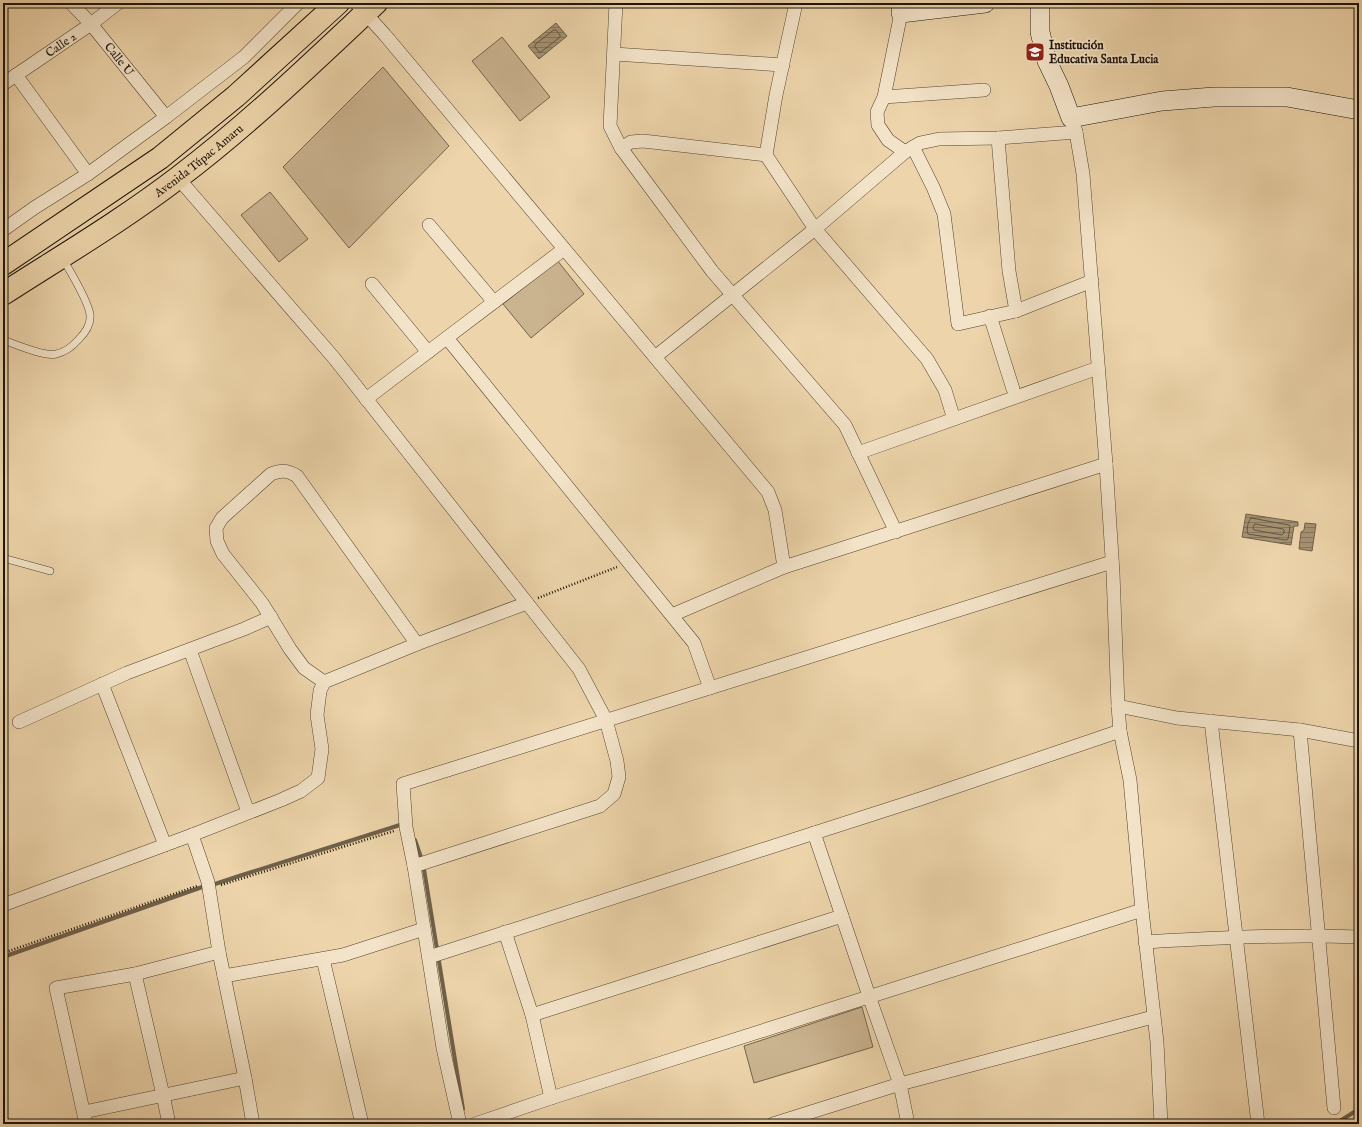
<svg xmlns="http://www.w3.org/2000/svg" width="1362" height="1127" font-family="'IM FELL English',serif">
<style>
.green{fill:#cab38f;stroke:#74644c}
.water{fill:url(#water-rules);stroke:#6f604a}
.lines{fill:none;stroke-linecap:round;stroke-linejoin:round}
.shore{stroke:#62543f;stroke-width:1}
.stream{stroke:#6f604a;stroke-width:4}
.lane-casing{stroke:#514432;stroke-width:8}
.street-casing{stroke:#514432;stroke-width:14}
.secondary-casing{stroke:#1d140a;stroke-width:20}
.highway-casing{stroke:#1d140a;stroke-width:24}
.path{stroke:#1d140a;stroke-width:2.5;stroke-dasharray:1 2;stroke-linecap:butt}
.lane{stroke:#f3e3c8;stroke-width:7}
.street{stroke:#f3e3c8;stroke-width:13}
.secondary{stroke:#f3e3c8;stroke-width:19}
.highway{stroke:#edd4aa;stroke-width:22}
.labels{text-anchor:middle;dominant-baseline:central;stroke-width:3.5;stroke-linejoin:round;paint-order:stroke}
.street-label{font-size:12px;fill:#1d140a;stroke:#f3e3c8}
.poi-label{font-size:12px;font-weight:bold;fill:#1d140a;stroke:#f3e3c8;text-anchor:start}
</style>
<defs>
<pattern id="water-rules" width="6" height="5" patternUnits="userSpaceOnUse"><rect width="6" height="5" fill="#a69374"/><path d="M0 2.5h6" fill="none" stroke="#87775d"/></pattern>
</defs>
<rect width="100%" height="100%" fill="#edd4aa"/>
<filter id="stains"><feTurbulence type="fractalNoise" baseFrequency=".005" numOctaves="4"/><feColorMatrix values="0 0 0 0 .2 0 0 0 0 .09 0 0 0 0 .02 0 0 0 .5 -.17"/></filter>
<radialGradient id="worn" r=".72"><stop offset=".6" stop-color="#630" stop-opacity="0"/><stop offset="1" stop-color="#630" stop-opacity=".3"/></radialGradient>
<g class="green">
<path d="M502,37L550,97L520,121L472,61Z"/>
<path d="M383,67L449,146L349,248L283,167Z"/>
<path d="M270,192L308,239L279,262L241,215Z"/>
<path d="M557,260L584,294L531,338L503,304Z"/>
<path d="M862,1007L873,1047L754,1083L744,1046Z"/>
</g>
<g class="water">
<path d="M556,23L567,36L539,59L528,46Z"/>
<path d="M1246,514L1298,522V526H1294L1291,545L1242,537Z"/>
<path d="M1305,523L1316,524L1312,551L1299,549L1301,532L1304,530Z"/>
</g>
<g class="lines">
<g class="shore">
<path d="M554,30H556L560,35V37L541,52H539L535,47V45Z"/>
<path d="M1251,518L1289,525L1290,527L1288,539L1286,540L1248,534C1246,530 1248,521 1251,518Z"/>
<path d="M1255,524L1283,529L1284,530V533L1282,535L1254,530L1253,528Z"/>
</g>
<g class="stream">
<path d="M415,840L423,863L463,1109"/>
<path d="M3,957L208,885L215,884L239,876L403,824"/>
<path d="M1335,1124L1359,1109"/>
</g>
<defs>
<g id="lane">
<path d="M3,340C15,344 44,357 56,354C66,352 73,346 79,339C85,333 91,324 90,315C89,302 70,271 63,259"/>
<path d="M3,558L50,571"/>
</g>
<g id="street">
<path id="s1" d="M71,3L91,24L166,117"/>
<path d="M356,3L385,35L768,492L775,510L784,567"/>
<path d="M616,3L610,126L621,148L712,271L845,425L896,532"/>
<path d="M796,3L776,95L766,155L815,229L927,359L945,390L952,413"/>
<path d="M901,13L884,97L877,112L878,125L888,140L905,152"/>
<path d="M614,54L783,65"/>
<path d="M16,75L88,174"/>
<path id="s2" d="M3,84L91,24L118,3"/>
<path d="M884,97L984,90"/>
<path d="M1071,118L1076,132L1083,174L1106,464L1113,573L1118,706L1120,731L1130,780L1142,910L1157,1042L1161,1124"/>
<path d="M998,138L1009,271L1016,311"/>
<path d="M913,147L933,187L944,214L958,324L1016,311L1092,281"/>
<path d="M621,148L631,142L643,141L766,155"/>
<path d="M178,178L334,358L579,669L606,720L617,761L619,777L614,794L600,806L414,866"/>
<path d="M429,225L494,302"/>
<path d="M3,230L34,208L88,174L166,117L244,57L298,3"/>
<path d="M372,284L428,352"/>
<path d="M990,316L1013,389"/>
<path d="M447,338L694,643L710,688"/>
<path d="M655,357L815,229L905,152L920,143L939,139L998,138L1076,132"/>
<path d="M366,399L564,249"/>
<path d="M858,453L1098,368"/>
<path d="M672,615L784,567L1106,464"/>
<path d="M190,650L248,812"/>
<path d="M324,682L304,668L290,649L262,603L223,554L217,541L216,528L222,518L271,474C281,470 287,470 297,476L417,644"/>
<path d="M102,684L165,845"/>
<path d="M1118,706L1177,718L1300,730L1359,741"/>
<path d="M1211,721L1258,1124"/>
<path d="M19,722L127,673L244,629L271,617"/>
<path d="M1300,730L1334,1108"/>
<path d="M814,833L869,996L900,1084L908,1124"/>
<path d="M192,835L208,882L219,952L245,1078L253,1124"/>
<path d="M3,905L192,835L281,800L301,791L318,778L322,749L317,715L320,691L324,682L417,644L527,603"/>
<path d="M505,932L532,1015L551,1098"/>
<path d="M1145,942C1217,938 1288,934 1359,937"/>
<path d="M429,957L920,799L1120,731"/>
<path d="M323,959L362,1124"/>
<path d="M135,974L163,1095L169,1124"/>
<path d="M224,976L343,955L424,929"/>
<path d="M532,1015L842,916"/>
<path d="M84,1112L245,1078"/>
<path d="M86,1124L56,988L135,974L219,952"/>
<path d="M460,1124L443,1048L414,866L406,827L403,784L1112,562"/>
<path d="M475,1124L551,1098L1142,910"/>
<path d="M773,1124L900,1084L1153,1017"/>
</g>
<g id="secondary">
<path d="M902,3L901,13L985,3"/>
<path d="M1040,3V32L1047,61L1059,86L1071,118L1162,101L1214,97H1287L1359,110"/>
</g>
<g id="highway">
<path d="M3,264L160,158L236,96L338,3"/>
<path id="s3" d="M3,294C62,256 123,220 179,177C249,124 312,63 376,3"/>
</g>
</defs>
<use href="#lane" class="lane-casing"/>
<use href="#street" class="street-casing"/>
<use href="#secondary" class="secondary-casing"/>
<use href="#highway" class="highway-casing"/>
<g class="path">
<path d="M538,598L617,567"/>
<path d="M221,885L394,831"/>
<path d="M3,953L197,886"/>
</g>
<use href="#lane" class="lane"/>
<use href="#street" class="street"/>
<use href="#secondary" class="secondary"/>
<use href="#highway" class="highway"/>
</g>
<defs>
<symbol id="school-square" viewBox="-11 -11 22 22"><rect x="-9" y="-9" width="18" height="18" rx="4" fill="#8f2418" stroke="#f3e3c8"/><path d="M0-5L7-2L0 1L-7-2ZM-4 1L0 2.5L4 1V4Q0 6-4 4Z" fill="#fff"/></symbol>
</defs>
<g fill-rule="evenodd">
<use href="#school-square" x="1024" y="41" width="22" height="22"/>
</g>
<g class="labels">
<g class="street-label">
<text stroke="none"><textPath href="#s2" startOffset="70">Calle 2</textPath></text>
<text stroke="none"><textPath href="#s1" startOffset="74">Calle U</textPath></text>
<text stroke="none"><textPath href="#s3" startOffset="237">Avenida Túpac Amaru</textPath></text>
</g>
<g class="poi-label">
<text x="1049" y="45">Institución<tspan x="1049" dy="14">Educativa Santa Lucia</tspan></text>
</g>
</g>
<rect width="1362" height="1127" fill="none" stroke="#edd4aa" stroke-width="16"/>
<rect x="4" y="4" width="1354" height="1119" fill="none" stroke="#1d140a" stroke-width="2"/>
<rect x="8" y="8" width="1346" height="1111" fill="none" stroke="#1d140a"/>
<rect width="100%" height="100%" filter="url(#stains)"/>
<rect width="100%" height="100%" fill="url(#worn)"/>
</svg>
